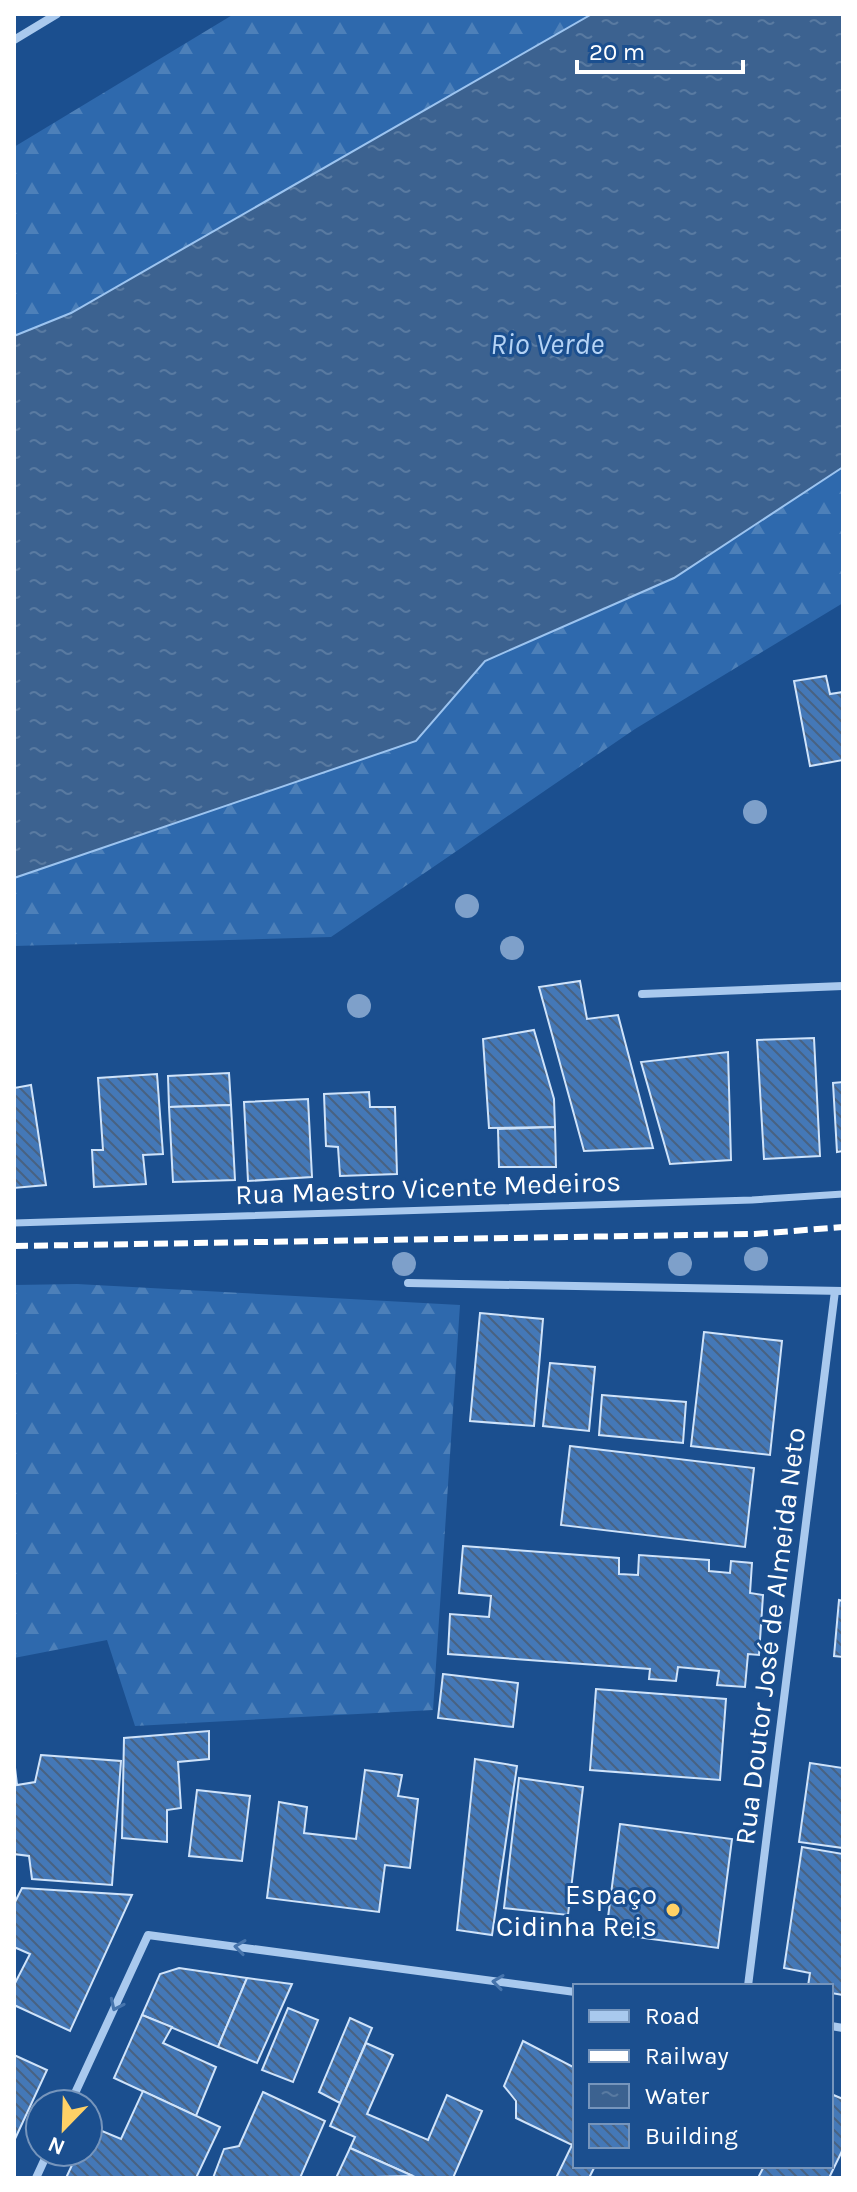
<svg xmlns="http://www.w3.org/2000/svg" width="857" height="2192" font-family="Karla,sans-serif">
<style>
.forest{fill:url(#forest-firs)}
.water{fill:url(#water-ripples);stroke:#9cc4f0;stroke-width:2}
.building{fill:url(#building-back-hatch);stroke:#cfe3fa;stroke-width:2}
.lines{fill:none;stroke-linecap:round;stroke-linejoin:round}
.pedestrian{stroke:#a9c9ee;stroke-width:7}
.minor{stroke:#a9c9ee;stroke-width:8}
.rail{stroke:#fff;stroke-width:6;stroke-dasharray:14 6;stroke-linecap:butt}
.tree{fill:#7ea0ca}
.oneway{stroke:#4674ac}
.poi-dot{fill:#ffd166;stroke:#1b4f8f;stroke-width:3}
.labels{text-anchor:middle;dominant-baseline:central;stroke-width:6;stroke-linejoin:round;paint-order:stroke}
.street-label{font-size:28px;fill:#fff;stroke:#1b4f8f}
.poi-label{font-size:28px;fill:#fff;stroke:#1b4f8f;text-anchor:end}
.water-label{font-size:30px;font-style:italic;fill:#b5d3f5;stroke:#1b4f8f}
</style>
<defs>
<pattern id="forest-firs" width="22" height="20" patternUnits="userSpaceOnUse" patternTransform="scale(2)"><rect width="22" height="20" fill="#2e69ad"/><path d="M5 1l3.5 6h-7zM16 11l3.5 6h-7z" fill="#4d80b9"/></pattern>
<pattern id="water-ripples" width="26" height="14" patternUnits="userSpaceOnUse" patternTransform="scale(2)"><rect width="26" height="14" fill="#3c6290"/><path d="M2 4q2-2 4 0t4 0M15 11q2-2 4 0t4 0" fill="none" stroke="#597aa1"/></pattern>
<pattern id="building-back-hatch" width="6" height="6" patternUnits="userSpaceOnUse" patternTransform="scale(2)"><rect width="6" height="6" fill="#4478b7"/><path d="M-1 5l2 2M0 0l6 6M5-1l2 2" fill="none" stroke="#486282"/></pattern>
</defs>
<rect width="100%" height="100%" fill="#1b4f8f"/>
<g class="forest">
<path d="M234,14H592L71,313L14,336V147Z"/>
<path d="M843,467V603L635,729L331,937L14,946V878L416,741L485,661L674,578Z"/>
<path d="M77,1284L460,1305L433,1710L135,1726L107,1640L14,1658V1285Z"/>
</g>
<path class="water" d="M592,14H843V467L674,578L485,661L416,741L14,878V336L71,313Z"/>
<g class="building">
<path d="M826,676L830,694L843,692V760L810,766L794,681Z"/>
<path d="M580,981L587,1019L618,1015L653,1148L584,1151L539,987Z"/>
<path d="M534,1030L554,1099L555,1127L489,1128L483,1039Z"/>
<path d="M814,1038L820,1156L764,1159L757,1040Z"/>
<path d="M728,1052L731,1160L670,1164L641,1062Z"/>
<path d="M229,1073L231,1105L169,1107L168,1076Z"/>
<path d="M157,1074L163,1154L143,1155L146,1184L94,1187L92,1150H103L98,1078Z"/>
<path d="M843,1082V1151L837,1152L833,1083Z"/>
<path d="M31,1085L46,1185L14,1188V1088Z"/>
<path d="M369,1092L370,1107H395L397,1174L340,1176L338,1147L326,1146L324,1094Z"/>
<path d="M308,1099L312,1177L248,1181L244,1102Z"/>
<path d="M231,1105L235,1180L173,1182L169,1107Z"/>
<path d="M555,1127L556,1167H499L498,1129Z"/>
<path d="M480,1313L543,1319L534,1426L470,1421Z"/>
<path d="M704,1332L782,1341L770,1455L691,1446Z"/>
<path d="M550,1363L595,1367L589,1431L543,1426Z"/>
<path d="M602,1395L686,1402L683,1443L599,1435Z"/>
<path d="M570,1446L754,1468L745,1547L561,1525Z"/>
<path d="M463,1546L619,1558V1574L638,1575L639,1555L709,1560V1571L730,1573L731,1561L752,1563L750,1593L763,1595L759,1655L748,1654L745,1687L717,1685L719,1671L678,1667L676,1681L649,1679L650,1669L448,1654L450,1614L489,1617L491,1596L459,1593Z"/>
<path d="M839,1600L843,1601V1657L834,1656Z"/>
<path d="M443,1674L518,1683L513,1727L438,1718Z"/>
<path d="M596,1689L726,1699L720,1780L590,1770Z"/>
<path d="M209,1731V1759L178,1762L181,1808L167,1810V1842L122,1838L124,1738Z"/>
<path d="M41,1755L121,1761L112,1885L32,1879L29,1856L14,1854V1759L17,1785L35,1782Z"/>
<path d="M475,1759L517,1766L492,1935L457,1930Z"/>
<path d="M810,1763L843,1768V1848L799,1842Z"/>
<path d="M365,1770L402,1775L398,1796L418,1799L410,1868L385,1865L379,1912L267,1898L279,1802L307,1807L304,1833L356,1839Z"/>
<path d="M519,1778L583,1787L568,1915L504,1908Z"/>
<path d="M197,1790L250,1796L242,1861L189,1856Z"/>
<path d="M620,1824L732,1839L718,1948L606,1933Z"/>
<path d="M802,1847L843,1854V1995L831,1993V1986H808L810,1973L784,1968Z"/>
<path d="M22,1888L132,1895L70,2031L14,2005V1985L30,1954L14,1947V1904Z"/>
<path d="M179,1968L247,1978L218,2047L142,2015L160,1974Z"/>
<path d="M247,1978L292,1984L257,2063L218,2047Z"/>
<path d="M288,2008L318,2020L293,2082L262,2070Z"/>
<path d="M142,2015L172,2027L163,2043L216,2067L196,2116L114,2078Z"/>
<path d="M350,2018L372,2028L340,2103L319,2092Z"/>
<path d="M523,2041L573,2067L575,2064V2139L572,2145L516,2118V2101L504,2086Z"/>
<path d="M366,2043L393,2055L367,2114L428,2140L447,2095L482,2111L453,2178H417L350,2148L355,2137L330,2126Z"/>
<path d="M14,2055L47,2070L14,2141Z"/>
<path d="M143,2091L220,2127L196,2178H66L78,2152H88L90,2126L121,2139Z"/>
<path d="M263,2092L325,2121L300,2178H213L224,2149L239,2146Z"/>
<path d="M831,2094L843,2099V2149L829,2178H758L764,2166H831Z"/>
<path d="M572,2145L575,2147V2166H595L589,2178H556Z"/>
<path d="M350,2148L413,2176L336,2178Z"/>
</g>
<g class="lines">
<path class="pedestrian" d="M14,1223L752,1200L843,1194"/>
<g class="minor">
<path d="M14,40L57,14"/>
<path d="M642,994L843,986"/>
<path d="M408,1283L843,1291"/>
<path d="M748,1986L835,1291"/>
<path d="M831,2026L843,2028"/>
<path d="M70,2104L148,1935L575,1992"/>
<path d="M36,2178L48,2152"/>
</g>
<path class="rail" d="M14,1246L755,1234L843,1227"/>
</g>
<g class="tree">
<circle cx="755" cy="812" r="12"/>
<circle cx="467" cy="906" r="12"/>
<circle cx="512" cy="948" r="12"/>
<circle cx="359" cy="1006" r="12"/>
<circle cx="756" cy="1259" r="12"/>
<circle cx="404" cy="1264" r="12"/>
<circle cx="680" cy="1264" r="12"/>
</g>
<defs><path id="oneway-chevron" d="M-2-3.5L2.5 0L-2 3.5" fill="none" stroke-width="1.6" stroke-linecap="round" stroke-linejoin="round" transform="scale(2)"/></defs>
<g class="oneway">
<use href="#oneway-chevron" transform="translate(240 1947) rotate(-172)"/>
<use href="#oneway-chevron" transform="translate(498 1982) rotate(-172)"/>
<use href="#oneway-chevron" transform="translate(116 2005) rotate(115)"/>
</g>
<circle class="poi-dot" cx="673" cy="1910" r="8"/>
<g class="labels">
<g class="street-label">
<text transform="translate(428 1188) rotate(-2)">Rua Maestro Vicente Medeiros</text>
<text transform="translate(770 1636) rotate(-83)">Rua Doutor José de Almeida Neto</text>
</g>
<g class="poi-label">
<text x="657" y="1894">Espaço<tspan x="657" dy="32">Cidinha Reis</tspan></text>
</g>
<g class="water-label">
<text x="547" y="344">Rio Verde</text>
</g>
</g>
<rect width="857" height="2192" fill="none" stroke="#ffffff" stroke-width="32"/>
<rect x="573" y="1984" width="260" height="184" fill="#1b4f8f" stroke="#7695bc" stroke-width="2"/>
<rect x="589" y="2010" width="40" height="12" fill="#a9c9ee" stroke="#7695bc" stroke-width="2"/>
<text x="645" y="2024" font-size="24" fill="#ffffff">Road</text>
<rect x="589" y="2050" width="40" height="12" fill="#ffffff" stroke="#7695bc" stroke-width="2"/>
<text x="645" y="2064" font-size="24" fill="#ffffff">Railway</text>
<rect x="589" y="2084" width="40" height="24" fill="url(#water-ripples)" stroke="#7695bc" stroke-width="2"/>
<text x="645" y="2104" font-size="24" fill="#ffffff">Water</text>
<rect x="589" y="2124" width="40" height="24" fill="url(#building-back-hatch)" stroke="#7695bc" stroke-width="2"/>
<text x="645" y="2144" font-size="24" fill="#ffffff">Building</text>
<g transform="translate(64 2128) rotate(203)"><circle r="38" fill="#1b4f8f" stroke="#7695bc" stroke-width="2"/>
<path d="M0-6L14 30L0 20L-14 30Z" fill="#ffd166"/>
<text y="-12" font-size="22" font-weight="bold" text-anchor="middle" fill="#ffffff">N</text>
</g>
<path d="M577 60v12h166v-12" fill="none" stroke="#ffffff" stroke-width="4"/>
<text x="589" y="60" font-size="24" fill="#ffffff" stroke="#1b4f8f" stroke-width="6" paint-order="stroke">20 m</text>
</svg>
